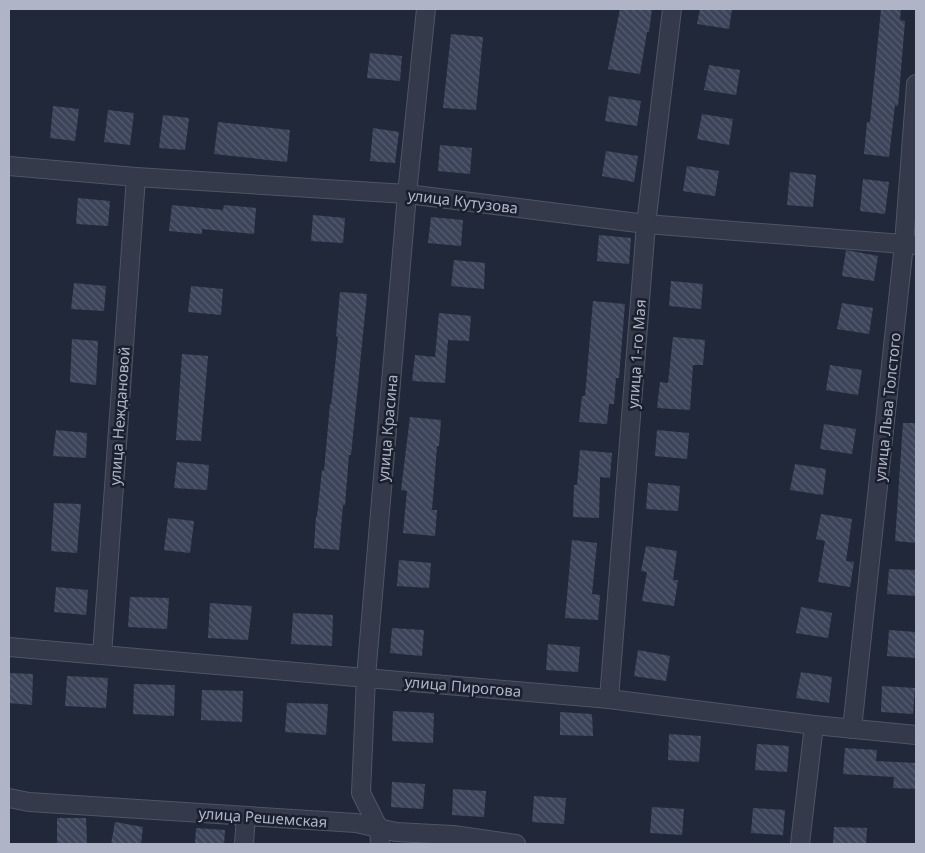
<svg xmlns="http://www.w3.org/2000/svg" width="925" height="853" font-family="'Noto Sans',sans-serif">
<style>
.building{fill:url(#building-back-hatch)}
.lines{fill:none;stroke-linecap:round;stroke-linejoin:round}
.minor-casing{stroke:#4f5564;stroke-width:20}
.minor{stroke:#343a4a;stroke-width:18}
.labels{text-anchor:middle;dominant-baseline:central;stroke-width:5;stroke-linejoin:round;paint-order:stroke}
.street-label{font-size:15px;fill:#afb5c6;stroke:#1a202e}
</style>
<defs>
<pattern id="building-back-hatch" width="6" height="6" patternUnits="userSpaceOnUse" patternTransform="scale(1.25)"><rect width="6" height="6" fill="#3c445a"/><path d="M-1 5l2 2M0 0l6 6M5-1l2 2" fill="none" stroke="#565d70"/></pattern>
</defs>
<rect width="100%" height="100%" fill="#212839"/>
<g class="building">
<path d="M620,9H652L649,32H647L640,74L608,69Z"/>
<path d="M700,9H732L729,29L697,24Z"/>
<path d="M881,9H901L900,20L905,21L898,106L895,105L889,157L864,154L867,122H870Z"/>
<path d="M451,34L483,37L476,110L443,108Z"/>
<path d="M370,53L402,56L400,81L367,78Z"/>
<path d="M709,65L740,70L736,95L704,90Z"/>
<path d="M609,96L641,101L637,126L605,121Z"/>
<path d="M53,106L79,109L75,141L50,138Z"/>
<path d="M108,110L134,113L130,145L104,142Z"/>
<path d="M702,114L733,119L729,145L697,139Z"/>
<path d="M163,115L189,118L185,150L159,148Z"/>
<path d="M218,122L290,130L287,162L214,154Z"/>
<path d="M373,128L399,132L395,163L370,161Z"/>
<path d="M440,145L472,148L470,174L438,171Z"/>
<path d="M606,151L638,156L634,182L602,176Z"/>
<path d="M687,166L719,171L715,196L683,191Z"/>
<path d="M790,172L816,175L813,207L787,205Z"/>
<path d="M863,179L889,182L885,214L860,211Z"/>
<path d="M78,198L110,201L108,226L76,224Z"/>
<path d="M172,205L223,210L224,205L256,208L254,234L202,229V234L169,231Z"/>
<path d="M313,215L345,218L343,243L311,241Z"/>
<path d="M431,217L463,220L461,246L428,243Z"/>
<path d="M599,235L631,238L629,264L597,261Z"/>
<path d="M846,250L878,256L874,281L842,276Z"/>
<path d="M454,260L485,263L484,289L451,286Z"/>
<path d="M671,281L703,284L701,309L669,306Z"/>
<path d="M74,283L106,286L104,311L71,309Z"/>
<path d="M191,286L223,289L221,315L188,312Z"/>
<path d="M340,292L367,294L351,455H349L345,505H343L339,550L314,548L316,516H317L322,470L324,471L330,404L331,405L338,337L336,336Z"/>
<path d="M593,301L625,304L619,378H616L614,404H609L607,424L579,422L582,396H585Z"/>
<path d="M842,303L873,308L869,334L837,329Z"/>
<path d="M439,313L471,316L469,341L448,340L445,383L412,381L415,355L435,357Z"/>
<path d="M673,337L705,340L703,365H693L690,410L657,408L660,382L668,383Z"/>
<path d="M72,339L98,341L96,385L70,382Z"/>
<path d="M182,354L208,356L201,441L176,440Z"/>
<path d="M830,365L862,370L858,395L826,390Z"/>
<path d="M410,417L441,420L439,446H437L432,510H437L435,536L403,533L407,491L401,490Z"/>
<path d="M903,423H916V543L895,541Z"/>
<path d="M824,424L856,429L852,454L820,449Z"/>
<path d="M56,430L87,433L86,458L53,456Z"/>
<path d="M657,430L689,433L687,459L655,456Z"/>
<path d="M580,450L612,453L610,478L600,477L599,518L573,517L574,485H577Z"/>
<path d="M177,462L209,465L207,490L174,488Z"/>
<path d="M795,464L826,469L823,495L790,490Z"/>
<path d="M648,483L680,486L678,511L646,509Z"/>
<path d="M54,503L81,504L77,553L51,551Z"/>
<path d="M821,514L852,519L846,561L854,562L850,587L818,582L825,541L816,539Z"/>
<path d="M168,518L194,521L190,553L164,550Z"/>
<path d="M572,540L597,543L592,594L600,595L598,620L565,618Z"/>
<path d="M646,546L677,551L673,580H678L674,606L642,601L647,572L641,571Z"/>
<path d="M399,560L431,563L429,588L397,586Z"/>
<path d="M889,569L916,570V596L887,594Z"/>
<path d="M56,587L88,590L86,615L54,612Z"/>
<path d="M130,597L169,598L167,629L128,627Z"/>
<path d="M210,603L252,606L248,640L208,638Z"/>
<path d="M801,607L832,613L828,638L796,633Z"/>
<path d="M293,613L333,615L332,646L291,644Z"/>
<path d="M392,628L424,630L422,656L390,653Z"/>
<path d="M889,630L916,632V658L887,656Z"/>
<path d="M548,644L580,647L578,672L546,670Z"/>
<path d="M638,650L670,656L666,681L634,676Z"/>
<path d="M801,672L832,677L829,703L796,698Z"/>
<path d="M9,673L33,674L32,705L9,703Z"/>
<path d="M67,676L108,678L106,708L65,706Z"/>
<path d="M134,684L175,685L174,716L133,714Z"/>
<path d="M882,686L915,688L913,714L881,712Z"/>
<path d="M202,690L243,691L242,722L201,720Z"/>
<path d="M287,703L328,704L326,735L285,732Z"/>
<path d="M393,711L434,713L433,743L392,741Z"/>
<path d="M560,712L592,714L593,736L560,735Z"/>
<path d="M669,734L701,736L699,762L668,760Z"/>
<path d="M757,744L789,746L787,772L755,770Z"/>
<path d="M845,748L877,750L876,761L916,763V789L893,788L894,777L843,774Z"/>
<path d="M392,782L425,784L423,809L391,807Z"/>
<path d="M453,789L486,791L484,817L452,815Z"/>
<path d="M534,796L566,798L564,824L532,822Z"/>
<path d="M652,807L684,809L682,835L650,833Z"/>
<path d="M753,808L785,810L783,835L751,833Z"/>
<path d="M57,818H86L87,843L57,844Z"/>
<path d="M115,822L143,827L141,844H111Z"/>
<path d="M834,827L867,828L866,844H833Z"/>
<path d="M196,828L225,830L224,844H195Z"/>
</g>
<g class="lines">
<defs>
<g id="minor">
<path d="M9,166L136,177L407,194L646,224L916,245"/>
<path d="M9,647L609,699L814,725L916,735"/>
<path d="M102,655L136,177"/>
<path d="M609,699L646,224L672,9"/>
<path d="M852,729L904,244L916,84"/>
<path d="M9,798L29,802L356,823L396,832L453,835L516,844"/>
<path d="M244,844L246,816"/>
<path d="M380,844L379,829L361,793L366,677L407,194L426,9"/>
<path d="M800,844L814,725"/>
</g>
</defs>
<use href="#minor" class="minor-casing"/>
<use href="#minor" class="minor"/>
</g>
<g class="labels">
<g class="street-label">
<text transform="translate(463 201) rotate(7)">улица Кутузова</text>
<text transform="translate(636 354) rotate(-86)">улица 1-го Мая</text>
<text transform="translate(887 407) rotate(-84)">улица Льва Толстого</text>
<text transform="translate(119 416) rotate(-86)">улица Неждановой</text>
<text transform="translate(387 428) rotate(-85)">улица Красина</text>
<text transform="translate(463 686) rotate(5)">улица Пирогова</text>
<text transform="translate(263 817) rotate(4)">улица Решемская</text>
</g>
</g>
<rect width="925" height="853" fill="none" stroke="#afb5c6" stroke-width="20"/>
</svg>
